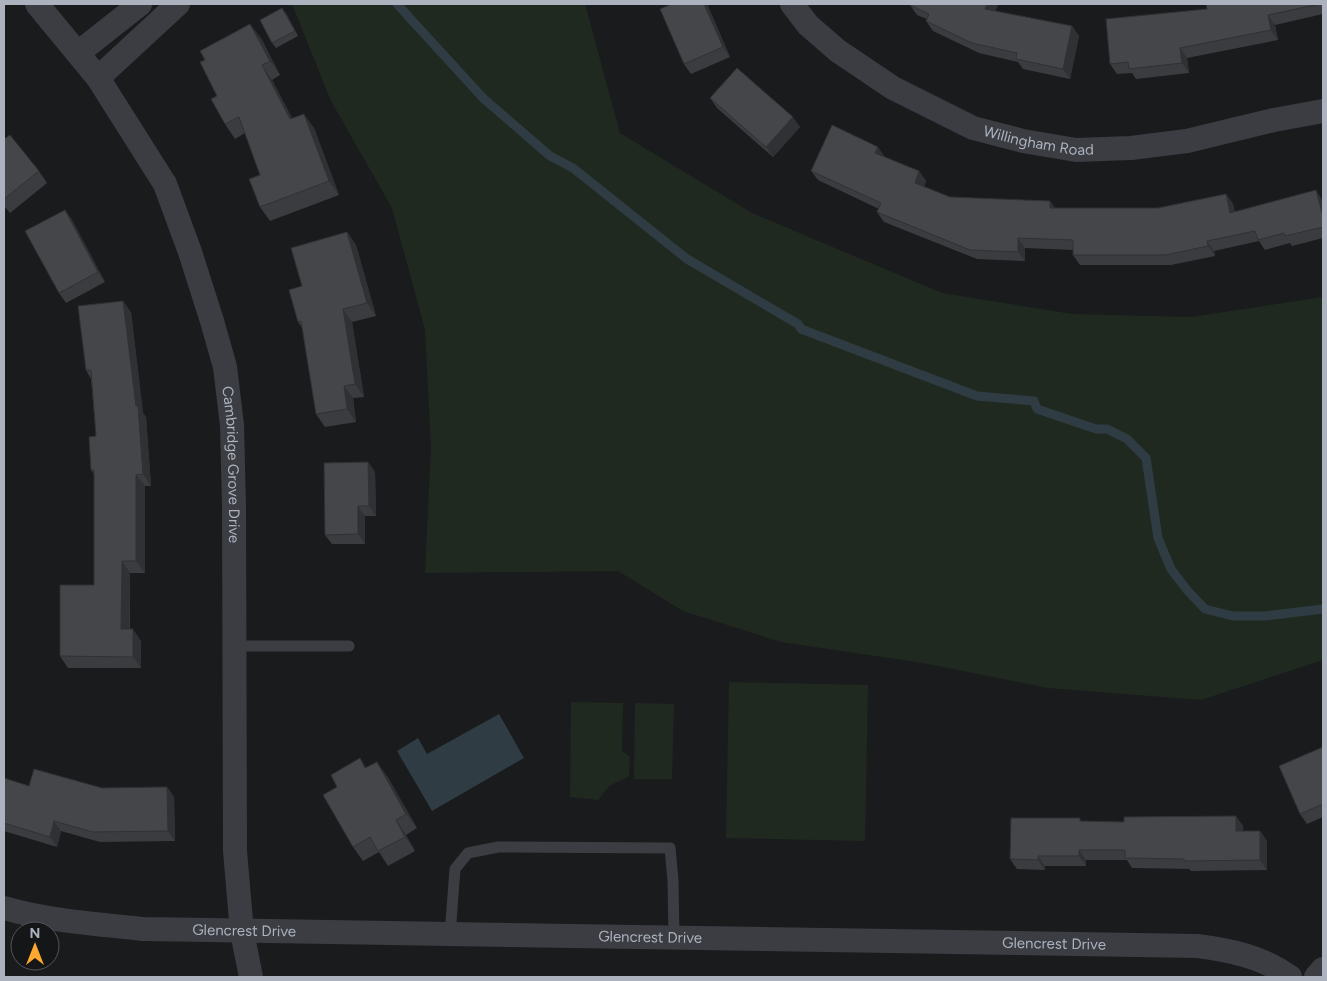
<svg xmlns="http://www.w3.org/2000/svg" width="1327" height="981" font-family="Figtree,sans-serif">
<style>
.green{fill:#202920}
.water{fill:#2f3c43}
.lines{fill:none;stroke-linecap:round;stroke-linejoin:round}
.stream{stroke:#2f3c43;stroke-width:9}
.service{stroke:#3b3d43;stroke-width:11}
.minor{stroke:#3b3d43;stroke-width:24}
.wall{fill:#3a3c40}
.shaded-wall{fill:#303134}
.building{fill:#44464a;stroke:#303134}
.labels{text-anchor:middle;dominant-baseline:central;stroke-width:4;stroke-linejoin:round;paint-order:stroke}
.street-label{font-size:15px;fill:#acb3be;stroke:#151618}
</style>
<rect width="100%" height="100%" fill="#1a1b1d"/>
<g class="green">
<path d="M292,4H585L620,133L752,213L942,293L1072,314L1191,317L1323,297V660L1201,700L1048,688L923,663L781,642L683,611L618,571L425,573L431,447L425,330L392,208L331,101Z"/>
<path d="M729,682L868,685L865,841L726,838Z"/>
<path d="M571,702L623,703L622,751L630,757L629,776L609,786L598,800L570,797Z"/>
<path d="M635,703L674,704L672,779H634Z"/>
</g>
<path class="water" d="M499,714L524,758L432,811L397,751L418,738L427,754Z"/>
<g class="lines">
<path class="stream" d="M397,4L483,98L550,156L573,168L687,259L798,324L801,329L977,396L1034,401L1037,409L1096,429H1107L1127,439L1146,458L1158,538L1171,569L1187,590L1205,609L1233,616H1265L1323,609"/>
<g class="service">
<path d="M235,646H349"/>
<path d="M450,935L455,869L468,853L498,847L670,848L673,880L674,938"/>
</g>
<g class="minor">
<path id="s1" d="M37,4L98,78L165,184L190,252L212,321L225,367L232,425L234,507L235,851L242,932L251,977"/>
<path id="s2" d="M792,4L808,25L838,51L893,88L973,128L1023,141L1076,150L1131,148L1187,141L1274,120L1323,111"/>
<path d="M78,53L140,4"/>
<path d="M98,78L178,4"/>
<path id="s3" d="M4,908C49,921 96,924 143,929L1197,946C1230,950 1263,957 1290,977"/>
<path d="M1316,977L1323,969"/>
</g>
</g>
<g class="wall">
<path d="M672,4H707L730,57L691,74L684,64Z"/>
<path d="M1209,4H1323V14L1275,25L1278,40L1187,58L1189,73L1136,79L1132,73L1117,74L1110,64L1207,9Z"/>
<path d="M910,5H998L995,11L1072,26L1079,36L1070,79L1023,69L1018,62L979,53L933,31L926,21L927,19L917,15Z"/>
<path d="M286,13L298,36L276,48L272,43Z"/>
<path d="M261,38L280,75L272,80L292,118L314,128L339,195L270,221L260,207V175L245,133L235,139L225,124L217,96Z"/>
<path d="M710,98L800,127L773,157L717,108Z"/>
<path d="M4,139L39,171L47,183L10,213L4,206Z"/>
<path d="M885,157L919,171L926,181L924,187L950,197L1050,201L1055,208H1158L1226,194L1233,204L1235,212L1322,200L1323,203V238L1292,246L1290,243L1265,250L1259,241L1214,251L1215,256L1171,265H1080L1073,255V250L1025,248V261L977,259L884,222L877,212L879,209L818,180L811,171Z"/>
<path d="M65,210L72,220L105,282L66,303L59,293Z"/>
<path d="M347,232L356,245L376,316L352,322L364,397L353,398L356,422L325,427L316,414L303,329L298,322L302,286Z"/>
<path d="M131,312L143,413L146,417L151,486H145V573H130V629L141,641V668H68L60,656L94,585V474L91,470L96,436L91,379L86,370Z"/>
<path d="M368,462L375,472L376,516H365V544H332L325,535Z"/>
<path d="M1323,747V817L1307,824L1300,814Z"/>
<path d="M360,758L366,768L387,776L417,828L406,835L415,851L388,866L379,852L363,861L353,847L337,787Z"/>
<path d="M4,778L29,786L102,788L167,787L174,797L175,841L100,842L61,831L57,847L4,831Z"/>
<path d="M1236,816L1243,826V831H1260L1267,841V870L1191,871L1189,869L1132,868L1127,860H1086V866H1045V870L1017,869L1010,859L1081,821L1124,822Z"/>
</g>
<g class="shaded-wall">
<path d="M704,4H707L730,57L723,47Z"/>
<path d="M987,4H997L998,5L992,19L985,9Z"/>
<path d="M282,8L286,13L298,36L295,31Z"/>
<path d="M1268,15L1275,25L1278,40L1271,30Z"/>
<path d="M250,24L261,38L280,75L270,61Z"/>
<path d="M1072,26L1079,36L1070,79L1063,69Z"/>
<path d="M1180,48L1187,58L1189,73L1182,63Z"/>
<path d="M262,65L272,80L300,134L290,119Z"/>
<path d="M304,114L314,128L339,195L329,181Z"/>
<path d="M793,117L800,127L773,157L766,147Z"/>
<path d="M878,147L885,157L882,163L875,153Z"/>
<path d="M919,171L926,181L922,193L915,183Z"/>
<path d="M1316,190L1322,200L1323,203V215L1322,213Z"/>
<path d="M1226,194L1233,204L1237,223L1230,213Z"/>
<path d="M1050,201L1057,211L1050,208Z"/>
<path d="M65,210L72,220L105,282L98,272Z"/>
<path d="M347,232L356,245L376,316L367,303Z"/>
<path d="M1018,238L1025,248V261L1018,252Z"/>
<path d="M1207,241L1214,251L1215,256L1208,246Z"/>
<path d="M123,301L131,312L143,413L146,417L151,486L143,474Z"/>
<path d="M343,309L352,322L364,397L355,384Z"/>
<path d="M344,386L353,398L356,422L347,409Z"/>
<path d="M368,462L375,472L376,516L369,506Z"/>
<path d="M136,475L145,486V573L136,561Z"/>
<path d="M358,506L365,516V544L358,534Z"/>
<path d="M122,561L130,573L129,640L121,629Z"/>
<path d="M133,629L141,641V668L133,657Z"/>
<path d="M377,762L387,776L417,828L406,814Z"/>
<path d="M167,787L174,797L175,841L168,831Z"/>
<path d="M1236,816L1243,826V841L1236,831Z"/>
<path d="M396,820L406,835L415,851L405,837Z"/>
<path d="M54,821L61,831L57,847L50,837Z"/>
<path d="M1260,831L1267,841V870L1260,860Z"/>
<path d="M1079,850L1086,860V866L1079,856Z"/>
<path d="M1038,856L1045,866V870L1038,860Z"/>
</g>
<g class="building">
<path d="M672,4H704L723,47L684,64L660,9Z"/>
<path d="M911,4H987L985,9L1072,26L1063,69L1016,59L1017,53L972,43L926,21L929,14L910,5Z"/>
<path d="M1206,4H1320L1268,15L1271,30L1180,48L1182,63L1129,69L1128,62L1110,64L1106,19L1207,9Z"/>
<path d="M282,8L295,31L272,43L260,20Z"/>
<path d="M250,24L270,61L262,65L290,119L304,114L329,181L260,207L249,179L260,175L239,117L225,124L211,99L217,96L200,62L205,60L200,51Z"/>
<path d="M737,68L793,117L766,147L710,98Z"/>
<path d="M832,125L878,147L875,153L919,171L915,183L950,197L1050,201V208H1158L1226,194L1230,213L1316,190L1322,213L1323,212V227L1285,236L1284,233L1258,240L1255,231L1207,241L1208,246L1165,255H1073V240L1018,238V252L970,250L877,212L881,203L811,171Z"/>
<path d="M10,135L39,171L4,199V139Z"/>
<path d="M65,210L98,272L59,293L25,231Z"/>
<path d="M347,232L367,303L343,309L355,384L344,386L347,409L316,414L301,321L298,322L289,290L302,286L291,248Z"/>
<path d="M123,301L136,406H138L143,474L136,475V561H122L121,629H133V657L60,656V585H94V470H91L89,437L96,436L91,370H86L78,306Z"/>
<path d="M368,462L369,506H358V534L325,535L324,463Z"/>
<path d="M1323,747V804L1300,814L1279,766Z"/>
<path d="M360,758L365,768L377,762L406,814L396,820L405,837L378,851L370,837L353,847L323,795L337,787L331,775Z"/>
<path d="M34,769L102,788L167,787L168,831L93,832L54,821L50,837L4,823V778L29,786Z"/>
<path d="M1236,816V831H1260V860L1184,861V859L1125,858V850H1079V856H1038V860L1010,859L1011,818H1080V821L1124,822V817Z"/>
</g>
<g class="labels">
<g class="street-label">
<text stroke="none"><textPath href="#s2" startOffset="289">Willingham Road</textPath></text>
<text stroke="none"><textPath href="#s1" startOffset="512">Cambridge Grove Drive</textPath></text>
<text stroke="none"><textPath href="#s3" startOffset="242">Glencrest Drive</textPath></text>
<text stroke="none"><textPath href="#s3" startOffset="648">Glencrest Drive</textPath></text>
<text stroke="none"><textPath href="#s3" startOffset="1052">Glencrest Drive</textPath></text>
</g>
</g>
<rect width="1327" height="981" fill="none" stroke="#acb3be" stroke-width="10"/>
<g transform="translate(35 946)"><circle r="24" fill="#151618" stroke="#51555a"/>
<path d="M0-4L9 19L0 12L-9 19Z" fill="#ffa831"/>
<text y="-8" font-size="14" font-weight="bold" text-anchor="middle" fill="#acb3be">N</text>
</g>
</svg>
